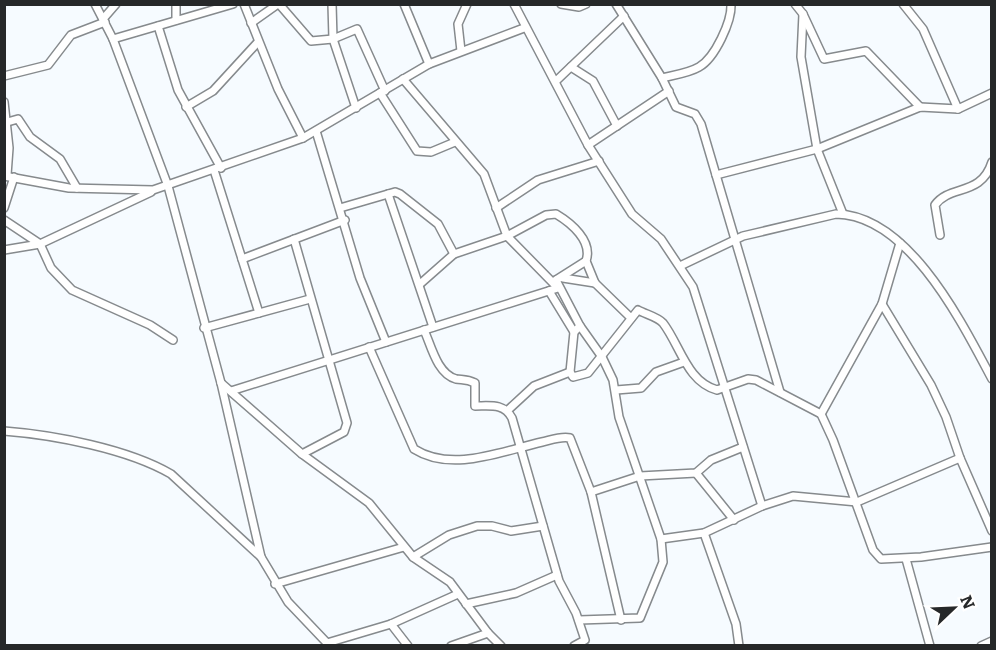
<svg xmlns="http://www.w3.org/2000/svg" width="996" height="650" font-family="Literata,serif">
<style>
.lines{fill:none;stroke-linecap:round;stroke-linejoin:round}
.minor-casing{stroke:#868a8d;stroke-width:10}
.minor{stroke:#fff;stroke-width:7}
</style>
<rect width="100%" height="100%" fill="#f6fbff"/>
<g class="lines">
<defs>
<g id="minor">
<path d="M95,4L113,39L168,186L221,383L261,557L288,602L327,643L391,624L458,594"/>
<path d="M176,4V20"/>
<path d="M244,4L278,89L303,138"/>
<path d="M279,4L311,41L333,39L357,29L385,91"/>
<path d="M332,4L333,39L356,108"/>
<path d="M404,4L429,64"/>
<path d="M514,4L588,145L632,214L661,239L693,287L762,506"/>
<path d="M561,4L579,7L586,4"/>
<path d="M616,4L662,78L676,107L695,114L701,124L780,392"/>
<path d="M795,4L803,14L824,59L866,51L920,107"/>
<path d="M903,4L923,29L958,109"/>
<path d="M803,14L801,57L817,149L843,214"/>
<path d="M103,19L116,4"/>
<path d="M251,23L278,4"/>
<path d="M158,26L178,90L221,168"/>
<path d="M113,39L233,4"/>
<path d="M461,51L458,24L467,4"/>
<path d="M571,67L593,81L617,126"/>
<path d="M4,76L48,65L71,35L105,22"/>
<path d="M662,78C674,75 689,73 699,67C715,58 732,21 731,4"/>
<path d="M403,79L484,174L507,236L556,286"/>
<path d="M556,81L624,16"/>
<path d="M380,93L417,151L431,152L455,142"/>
<path d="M4,102L9,148L7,175"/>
<path d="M186,107L213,91L258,42"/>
<path d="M4,123L18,119L30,137L60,159L77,188"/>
<path d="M316,131L360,278L386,342"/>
<path d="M588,145L669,91"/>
<path d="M214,170L259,313"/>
<path d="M716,175L817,149L920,107L958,109L992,93"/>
<path d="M4,176L69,188L153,190L303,138L429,64L524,28"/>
<path d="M388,194L433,327"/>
<path d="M4,208L14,177"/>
<path d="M340,208L395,192L400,194L438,224L454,254"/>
<path d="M496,208L538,180L599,161"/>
<path d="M4,220L40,244L51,268L72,290L150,325L173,340"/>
<path d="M940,235L935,205C950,184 981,197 992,162"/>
<path d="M294,239L347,423L344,432L302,454"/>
<path d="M4,250L40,244L151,192"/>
<path d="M242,259L345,220"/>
<path d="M680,266L743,236L836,214C909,215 962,323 992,379"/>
<path d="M563,278L595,283"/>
<path d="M556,280L580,326L602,357L613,380L619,417L661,539L663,562L640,618L579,620"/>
<path d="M420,284L454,254L507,236L546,215L556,214C571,223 593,241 586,261L595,283L631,318"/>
<path d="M549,291L574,332"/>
<path d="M882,304L931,385L946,417L960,458L992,531"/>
<path d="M580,326L574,332L570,372L573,377L588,373L638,310C645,314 658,317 663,323C680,345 687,382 717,390L748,379L756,380L821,414L833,440L873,550L881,559L921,557L992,547"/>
<path d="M204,328L310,299"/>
<path d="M424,330C431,345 437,374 456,379C463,380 467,379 475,383V406C490,406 504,403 512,418L559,581L576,613L585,640L574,646"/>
<path d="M369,347L414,449C452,473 502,451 542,442C551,440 561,436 570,438L591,492L640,476L696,473L711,460L743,447"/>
<path d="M221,383L302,454L369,503L413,557L450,582L488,633L501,646"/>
<path d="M616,390L641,388L656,372L684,362"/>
<path d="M231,391L558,288L556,280L586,261"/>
<path d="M508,410L534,386L570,372"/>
<path d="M821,414L882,304L900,243"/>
<path d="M4,431C55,435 128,449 171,474L261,557"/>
<path d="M696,473L734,520"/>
<path d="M591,492L621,620"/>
<path d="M704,533L736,624L739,646"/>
<path d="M661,539L704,533L762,506L793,496L857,502L960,458"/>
<path d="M413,557L449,535L477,526H492L511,531L543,526"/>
<path d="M906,559L930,646"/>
<path d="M275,584L404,547"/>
<path d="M466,604L516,593L557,575"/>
<path d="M391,624L408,646"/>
<path d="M451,646L488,633"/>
<path d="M981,646L992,641"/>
</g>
</defs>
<use href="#minor" class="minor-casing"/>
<use href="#minor" class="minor"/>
</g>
<rect width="996" height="650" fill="none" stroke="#262829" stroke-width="12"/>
<g transform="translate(954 608) rotate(67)" stroke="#ffffff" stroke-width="4.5" paint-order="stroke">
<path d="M0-4.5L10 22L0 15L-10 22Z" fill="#262829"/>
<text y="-9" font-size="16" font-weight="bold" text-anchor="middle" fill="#262829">N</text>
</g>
</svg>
